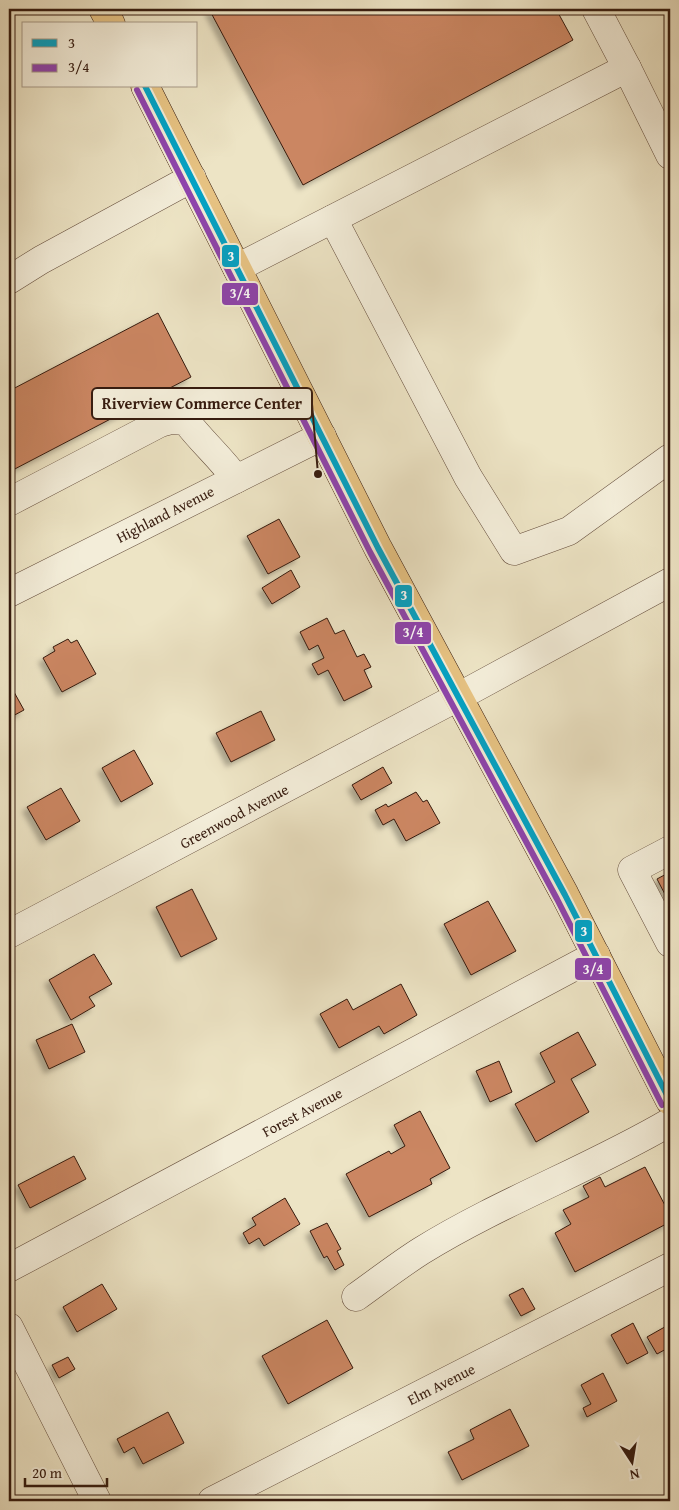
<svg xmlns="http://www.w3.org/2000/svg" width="679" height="1510" font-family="'Gentium Book Plus',serif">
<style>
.building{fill:#cb8662;stroke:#361b0f;filter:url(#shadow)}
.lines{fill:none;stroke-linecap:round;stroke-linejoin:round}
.minor-casing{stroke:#644d3c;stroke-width:29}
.major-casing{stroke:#361b0f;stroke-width:29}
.minor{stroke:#f3edd9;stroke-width:28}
.major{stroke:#e6c282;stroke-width:28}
.bus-1-casing{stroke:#f3edd9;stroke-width:10}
.bus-2-casing{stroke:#f3edd9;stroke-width:10}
.bus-1{stroke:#03a2c4;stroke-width:6}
.bus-2{stroke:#8e44ad;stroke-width:6}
.labels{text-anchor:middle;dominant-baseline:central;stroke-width:4.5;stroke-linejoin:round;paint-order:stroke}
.street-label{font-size:15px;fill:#361b0f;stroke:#f3edd9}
.leader{fill:none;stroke:#361b0f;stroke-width:2}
.callout-dot{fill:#361b0f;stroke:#f3edd9;stroke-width:2}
.callout{fill:#f3edd9;stroke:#361b0f;stroke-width:2}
.callout-label{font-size:16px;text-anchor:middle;font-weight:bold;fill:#361b0f}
.line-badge{stroke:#f3edd9;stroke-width:2}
.badge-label{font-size:14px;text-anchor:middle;font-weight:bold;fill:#fff}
</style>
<defs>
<filter id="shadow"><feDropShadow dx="-4.5" dy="4.5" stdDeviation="2.5" flood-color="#0004"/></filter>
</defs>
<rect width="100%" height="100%" fill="#ede4c5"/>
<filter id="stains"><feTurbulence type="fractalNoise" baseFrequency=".004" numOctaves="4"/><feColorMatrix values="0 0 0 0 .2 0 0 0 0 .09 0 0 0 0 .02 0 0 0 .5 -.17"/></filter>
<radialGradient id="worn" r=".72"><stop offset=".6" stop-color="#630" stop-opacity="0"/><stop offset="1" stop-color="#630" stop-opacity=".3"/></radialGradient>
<g class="building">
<path d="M209,9H556L573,40L303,185Z"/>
<path d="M158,313L191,377L9,472V391Z"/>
<path d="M279,519L300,557L268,574L247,536Z"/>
<path d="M291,570L300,587L272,604L262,588Z"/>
<path d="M327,618L335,634L344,630L357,657L364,654L371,667L364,670L372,687L344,701L328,670L318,675L312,664L324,658L318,645L309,650L300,632Z"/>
<path d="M68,639L71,643L77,640L96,674L62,692L43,658L55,651L53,647Z"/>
<path d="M9,683L24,710L9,718Z"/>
<path d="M261,711L275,740L231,762L216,733Z"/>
<path d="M134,750L153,784L121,802L102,768Z"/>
<path d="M383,767L392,783L361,800L352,785Z"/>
<path d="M61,788L80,821L46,840L27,807Z"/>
<path d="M416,792L423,802L427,800L440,823L406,841L394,819L383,825L375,810L386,804L388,807Z"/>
<path d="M670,872V904L657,879Z"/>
<path d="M192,889L217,939L181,957L156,907Z"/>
<path d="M488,901L516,951L471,975L444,924Z"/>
<path d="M94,954L112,984L89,997L95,1006L71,1020L49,980Z"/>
<path d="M401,984L417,1015L384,1034L379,1026L339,1048L320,1014L347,999L353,1010Z"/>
<path d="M72,1024L85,1052L49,1069L36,1040Z"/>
<path d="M578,1032L596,1065L571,1079L589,1112L536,1142L515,1104L555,1082L540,1053Z"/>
<path d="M499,1061L512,1092L490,1102L476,1071Z"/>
<path d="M420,1111L450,1168L430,1179L432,1184L369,1217L346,1174L389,1151L391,1154L405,1146L394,1125Z"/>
<path d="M74,1156L86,1179L30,1208L18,1185Z"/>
<path d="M645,1167L670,1215V1222L575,1272L555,1233L571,1224L563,1210L589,1197L583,1186L600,1177L605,1187Z"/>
<path d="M285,1198L300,1224L264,1246L259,1238L249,1244L243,1233L256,1225L252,1218Z"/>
<path d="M327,1223L341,1249L337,1251L344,1265L335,1270L327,1256L324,1258L310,1231Z"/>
<path d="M102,1284L117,1309L77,1332L63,1307Z"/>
<path d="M523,1288L535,1309L521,1316L509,1295Z"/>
<path d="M327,1320L353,1368L288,1404L262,1356Z"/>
<path d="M633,1323L648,1353L627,1364L611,1335Z"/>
<path d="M670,1324V1351L668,1348L657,1354L647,1337Z"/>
<path d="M68,1357L75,1369L59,1378L52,1365Z"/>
<path d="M603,1373L617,1401L587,1417L583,1408L591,1404L581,1385Z"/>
<path d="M510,1409L529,1446L462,1480L448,1452L474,1439L470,1430Z"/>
<path d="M168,1412L184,1443L143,1464L134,1447L124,1453L117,1439Z"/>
<path d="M411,1497L412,1501H387Z"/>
</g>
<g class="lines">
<defs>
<g id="minor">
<path d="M627,68L670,155"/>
<path d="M333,219L468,477L514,551L569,531L670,458"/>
<path d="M237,268L627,68L596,9"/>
<path d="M9,280L41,260L192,178"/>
<path d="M9,502L160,423L171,420L186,421C202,442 221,458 236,479"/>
<path d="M9,593L322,436"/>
<path d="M670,850L632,870L670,943"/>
<path d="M9,934L458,697L670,582"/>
<path d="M9,1268L596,955"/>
<path d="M356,1297C377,1282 399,1265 421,1251C500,1202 590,1169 670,1122"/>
<path d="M9,1327L97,1501"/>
<path d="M212,1501L670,1267"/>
</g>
<g id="major">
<path d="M103,9L111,24"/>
<path d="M145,86L378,548L565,895L670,1101"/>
</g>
</defs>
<use href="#minor" class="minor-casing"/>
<use href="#major" class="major-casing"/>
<use href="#minor" class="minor"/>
<use href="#major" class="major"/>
<defs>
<path id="bus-1" d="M145,86L378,548L565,895L670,1101"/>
<path id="bus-2" d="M137,90L370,552L557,899L662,1105"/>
</defs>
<use href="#bus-1" class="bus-1-casing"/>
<use href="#bus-2" class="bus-2-casing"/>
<use href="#bus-1" class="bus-1"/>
<use href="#bus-2" class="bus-2"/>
</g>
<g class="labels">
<g class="street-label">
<text transform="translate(165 514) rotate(-27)">Highland Avenue</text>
<text transform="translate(234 816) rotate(-28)">Greenwood Avenue</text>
<text transform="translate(302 1112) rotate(-28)">Forest Avenue</text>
<text transform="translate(441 1384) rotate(-27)">Elm Avenue</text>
</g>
</g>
<path class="leader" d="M318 474L312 404"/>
<circle class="callout-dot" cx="318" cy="474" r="5"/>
<rect class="callout" x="92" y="388" width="220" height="31" rx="5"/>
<g class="callout-label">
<text x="202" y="409">Riverview Commerce Center</text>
</g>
<g class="line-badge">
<rect x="221" y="244" width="19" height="24" rx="5" fill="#03a2c4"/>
<rect x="221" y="282" width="38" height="24" rx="5" fill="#8e44ad"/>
<rect x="394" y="584" width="19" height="24" rx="5" fill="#03a2c4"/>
<rect x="394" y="621" width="38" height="24" rx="5" fill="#8e44ad"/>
<rect x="574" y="919" width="19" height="24" rx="5" fill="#03a2c4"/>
<rect x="574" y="957" width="38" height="24" rx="5" fill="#8e44ad"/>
</g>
<g class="badge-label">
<text x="231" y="261">3</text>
<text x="240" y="298">3/4</text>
<text x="404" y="600">3</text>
<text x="413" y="637">3/4</text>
<text x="584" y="936">3</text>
<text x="593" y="974">3/4</text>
</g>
<rect width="679" height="1510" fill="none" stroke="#ede4c5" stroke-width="30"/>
<rect x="10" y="10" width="659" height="1490" fill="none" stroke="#361b0f" stroke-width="2.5"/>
<rect x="15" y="15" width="649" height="1480" fill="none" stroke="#361b0f"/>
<rect x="22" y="22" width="175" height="65" fill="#f3edd9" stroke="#a79988"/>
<rect x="32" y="39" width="25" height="8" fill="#03a2c4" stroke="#a79988"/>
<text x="68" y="48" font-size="15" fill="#361b0f">3</text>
<rect x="32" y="64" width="25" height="8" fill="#8e44ad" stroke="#a79988"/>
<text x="68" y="72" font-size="15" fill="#361b0f">3/4</text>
<g transform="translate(632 1462) rotate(168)" stroke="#f3edd9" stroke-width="4" paint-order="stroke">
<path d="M0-4L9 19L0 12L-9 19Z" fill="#361b0f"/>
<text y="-8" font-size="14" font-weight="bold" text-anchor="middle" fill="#361b0f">N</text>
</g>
<path d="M25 1478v8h82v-8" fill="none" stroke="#361b0f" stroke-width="2.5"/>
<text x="32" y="1478" font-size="15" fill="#361b0f" stroke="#f3edd9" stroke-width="4" paint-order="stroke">20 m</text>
<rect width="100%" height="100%" filter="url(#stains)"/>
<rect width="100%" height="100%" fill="url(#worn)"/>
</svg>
